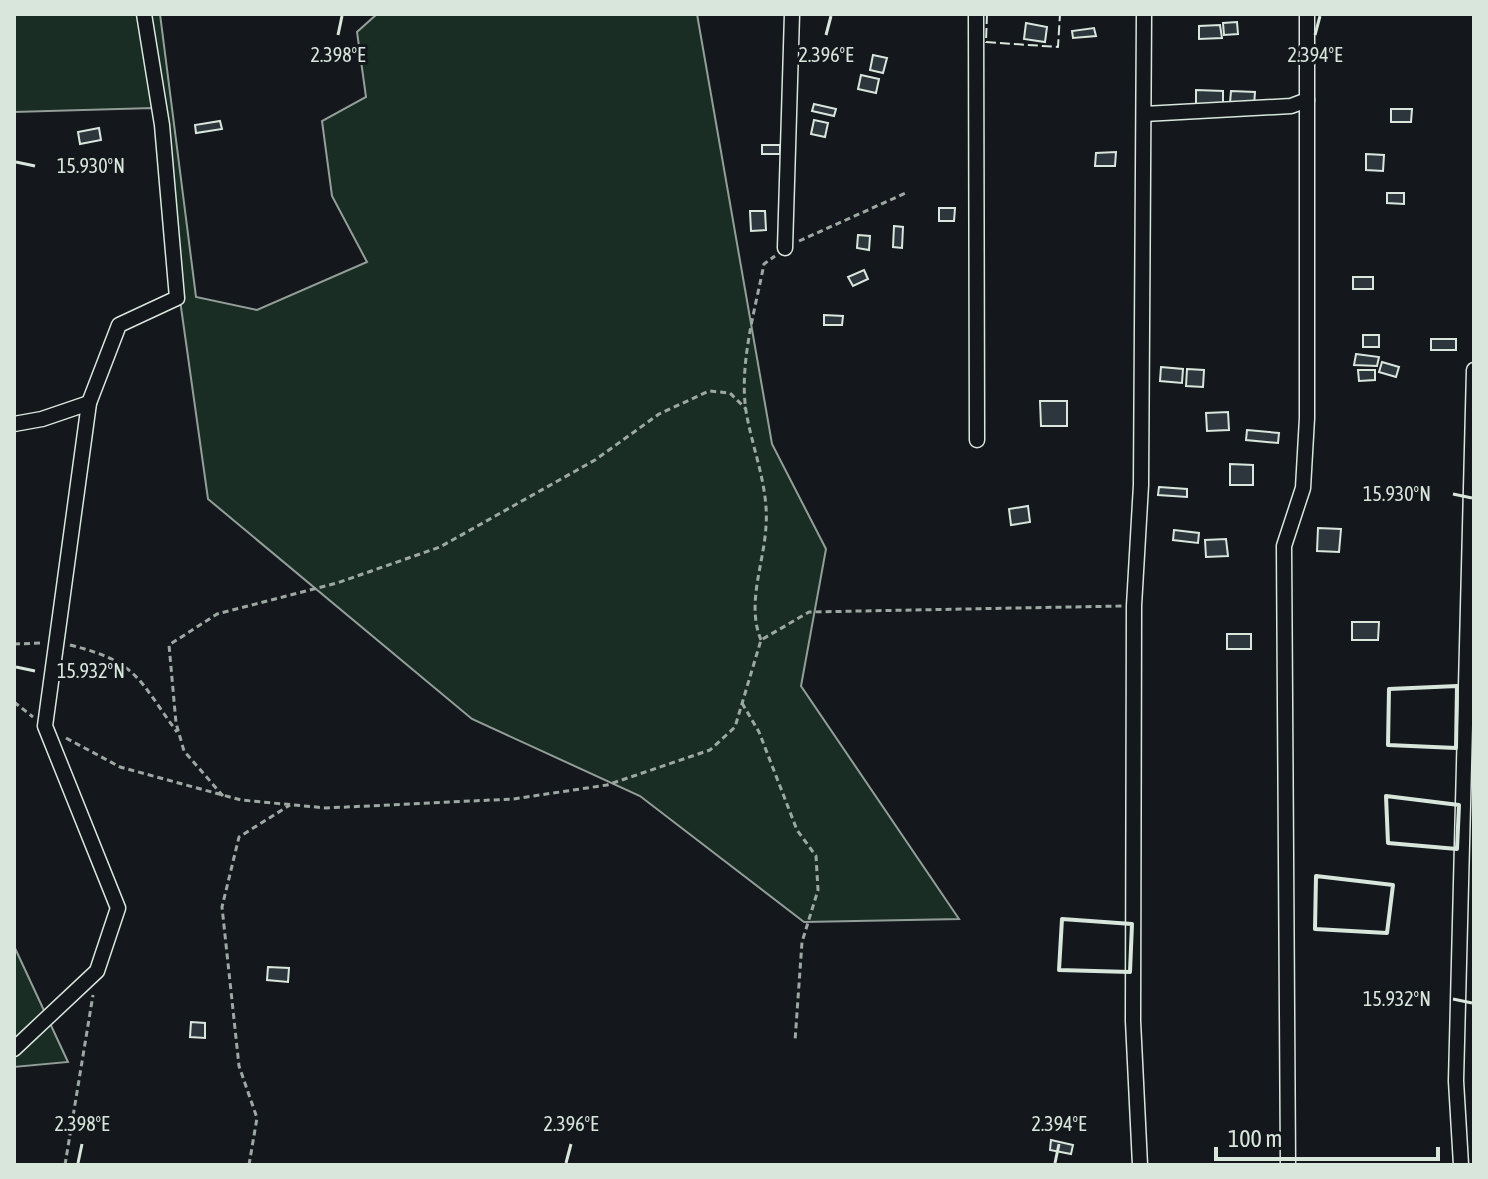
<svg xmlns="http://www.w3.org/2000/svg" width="1488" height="1179" font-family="'Asap Condensed',sans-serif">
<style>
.green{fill:#1a2d24;stroke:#939e99;stroke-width:2}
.building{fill:#2c363c;stroke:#d8e6dc;stroke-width:2}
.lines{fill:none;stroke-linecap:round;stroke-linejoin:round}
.minor-casing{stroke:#d8e6dc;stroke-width:17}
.path{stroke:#9da8a2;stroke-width:3;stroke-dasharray:6 4;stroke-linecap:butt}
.minor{stroke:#14181c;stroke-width:14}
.fence{stroke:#d8e6dc;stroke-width:2;stroke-dasharray:10 4;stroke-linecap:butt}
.wall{stroke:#d8e6dc;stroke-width:4}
.ticks{fill:none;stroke:#d8e6dc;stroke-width:3}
.ticks-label{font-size:20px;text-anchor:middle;fill:#d8e6dc;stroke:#14181c;stroke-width:6;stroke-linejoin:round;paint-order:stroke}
</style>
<rect width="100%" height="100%" fill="#14181c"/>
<g class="green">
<path d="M14,14H160L196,297L257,310L367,262L332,196L322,121L366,97L357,32L377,14H697L772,444L826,549L801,686L959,919L804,922L640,796L472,719L208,499L153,108L14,112Z"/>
<path d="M14,946L68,1062L14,1067Z"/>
</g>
<g class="building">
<path d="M1237,22L1238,34L1224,35L1223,23Z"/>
<path d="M1026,23L1047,27L1045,42L1024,39Z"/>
<path d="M1220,25L1222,38L1199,39V26Z"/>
<path d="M1094,28L1096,36L1073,38L1072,31Z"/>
<path d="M873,55L887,58L883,73L870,70Z"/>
<path d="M861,75L879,79L876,93L858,89Z"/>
<path d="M1196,90L1223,91V105H1196Z"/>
<path d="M1231,91L1255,92L1254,105L1230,103Z"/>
<path d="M814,104L836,109L834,116L812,111Z"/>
<path d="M1391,109H1412L1411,122H1391Z"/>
<path d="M814,120L828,123L825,137L811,134Z"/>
<path d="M220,121L222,129L196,133L195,125Z"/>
<path d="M99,128L101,140L80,144L78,132Z"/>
<rect x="762" y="145" width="18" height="9"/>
<path d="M1116,152L1115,166H1095L1096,153Z"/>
<path d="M1366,154L1384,155L1383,171L1366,170Z"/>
<path d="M1387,193H1404V204L1387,203Z"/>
<path d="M939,208H955L954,221H939Z"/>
<path d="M750,211H765L766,230L751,231Z"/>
<path d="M894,226L903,227L902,248L893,247Z"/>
<path d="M858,235L870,236L869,250L857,248Z"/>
<path d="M864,270L868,279L853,286L848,277Z"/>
<rect x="1353" y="277" width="20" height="12"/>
<path d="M824,315L843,316L842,325H824Z"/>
<rect x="1363" y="335" width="16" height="12"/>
<rect x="1431" y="339" width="25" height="11"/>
<path d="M1356,354L1379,357L1377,366L1354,365Z"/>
<path d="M1382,362L1399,367L1396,377L1379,372Z"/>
<path d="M1161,367L1183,369L1182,383L1160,381Z"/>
<path d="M1187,369L1204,370L1203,387L1186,386Z"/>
<path d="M1358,370H1375V380L1359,381Z"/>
<path d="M1040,401H1067V426H1041Z"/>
<path d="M1228,412L1229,430L1207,431L1206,413Z"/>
<path d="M1247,430L1279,433L1278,443L1246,440Z"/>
<path d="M1230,464L1253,465V485H1230Z"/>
<path d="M1159,487L1187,489V497L1158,495Z"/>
<path d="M1028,506L1030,522L1011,525L1009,509Z"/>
<path d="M1318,528L1341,529L1339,552L1317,551Z"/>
<path d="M1174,530L1199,533L1198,543L1173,540Z"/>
<path d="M1226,539L1228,556L1206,557L1205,540Z"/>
<path d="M1352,622H1379L1378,640H1352Z"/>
<rect x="1227" y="634" width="24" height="15"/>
<path d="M268,967L289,968L288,982L267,980Z"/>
<path d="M191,1022L205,1023V1038L190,1037Z"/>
<path d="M1051,1140L1073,1145L1071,1154L1050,1150Z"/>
</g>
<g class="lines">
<defs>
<g id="minor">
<path d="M976,14L977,440"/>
<path d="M1144,114L1291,106L1307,100"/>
<path d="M785,248L792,14"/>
<path d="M14,424L42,419L89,403"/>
<path d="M14,1049L97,971L118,908L45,726L89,403L119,325L177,298L162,125L144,14"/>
<path d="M1140,1165L1133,1021L1134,606L1141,485L1144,14"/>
<path d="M1288,1165L1284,546L1303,488L1307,418V14"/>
<path d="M1461,1165L1456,1081L1474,370"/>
</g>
</defs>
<use href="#minor" class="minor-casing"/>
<g class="path">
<path d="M799,241L908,192"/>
<path d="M761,640C746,604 764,564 766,526C769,487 752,448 746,411C739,364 755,310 764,264L775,256"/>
<path d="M14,644L43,643"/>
<path d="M70,645C138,662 138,679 177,732"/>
<path d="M14,702L33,717"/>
<path d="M742,703L759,732L797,830L816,856L818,890L802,942L795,1041"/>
<path d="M66,738L120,767L241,800L326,808L513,799L607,785L710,750L735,727L761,640L809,612L1122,606"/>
<path d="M223,796L184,751L176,723L169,645L217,614L337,583L440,547L595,460L659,414L709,391L730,393L746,409"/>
<path d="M65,1165L93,995"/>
<path d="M249,1165L257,1118L239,1066L222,907L239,837L290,805"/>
</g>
<use href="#minor" class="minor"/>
<path class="fence" d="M987,14L986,42L1058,47L1060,14"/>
<g class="wall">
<path d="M1457,686L1456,748L1388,745L1389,689Z"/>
<path d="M1386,796L1459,805L1457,849L1388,843Z"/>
<path d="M1316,876L1393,885L1387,933L1315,929Z"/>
<path d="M1062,919L1132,924L1130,972L1059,970Z"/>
</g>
</g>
<path class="ticks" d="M338,35L342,16M826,35L831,16M1315,35L1320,16M16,162L35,166M1453,494L1472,498M16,667L35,671M1453,999L1472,1003M78,1163L82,1144M566,1163L571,1144M1055,1163L1059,1144"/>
<g class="ticks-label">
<text x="338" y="62">2.398°E</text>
<text x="826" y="62">2.396°E</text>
<text x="1315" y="62">2.394°E</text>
<text x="91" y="173">15.930°N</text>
<text x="1397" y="501">15.930°N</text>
<text x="91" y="678">15.932°N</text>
<text x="1397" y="1006">15.932°N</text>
<text x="82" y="1131">2.398°E</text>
<text x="571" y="1131">2.396°E</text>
<text x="1059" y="1131">2.394°E</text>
</g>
<rect width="1488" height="1179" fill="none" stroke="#d8e6dc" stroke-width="32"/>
<path d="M1216 1147v12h222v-12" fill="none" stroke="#d8e6dc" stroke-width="4"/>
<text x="1228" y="1147" font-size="24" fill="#d8e6dc" stroke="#14181c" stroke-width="6" paint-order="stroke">100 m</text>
</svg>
